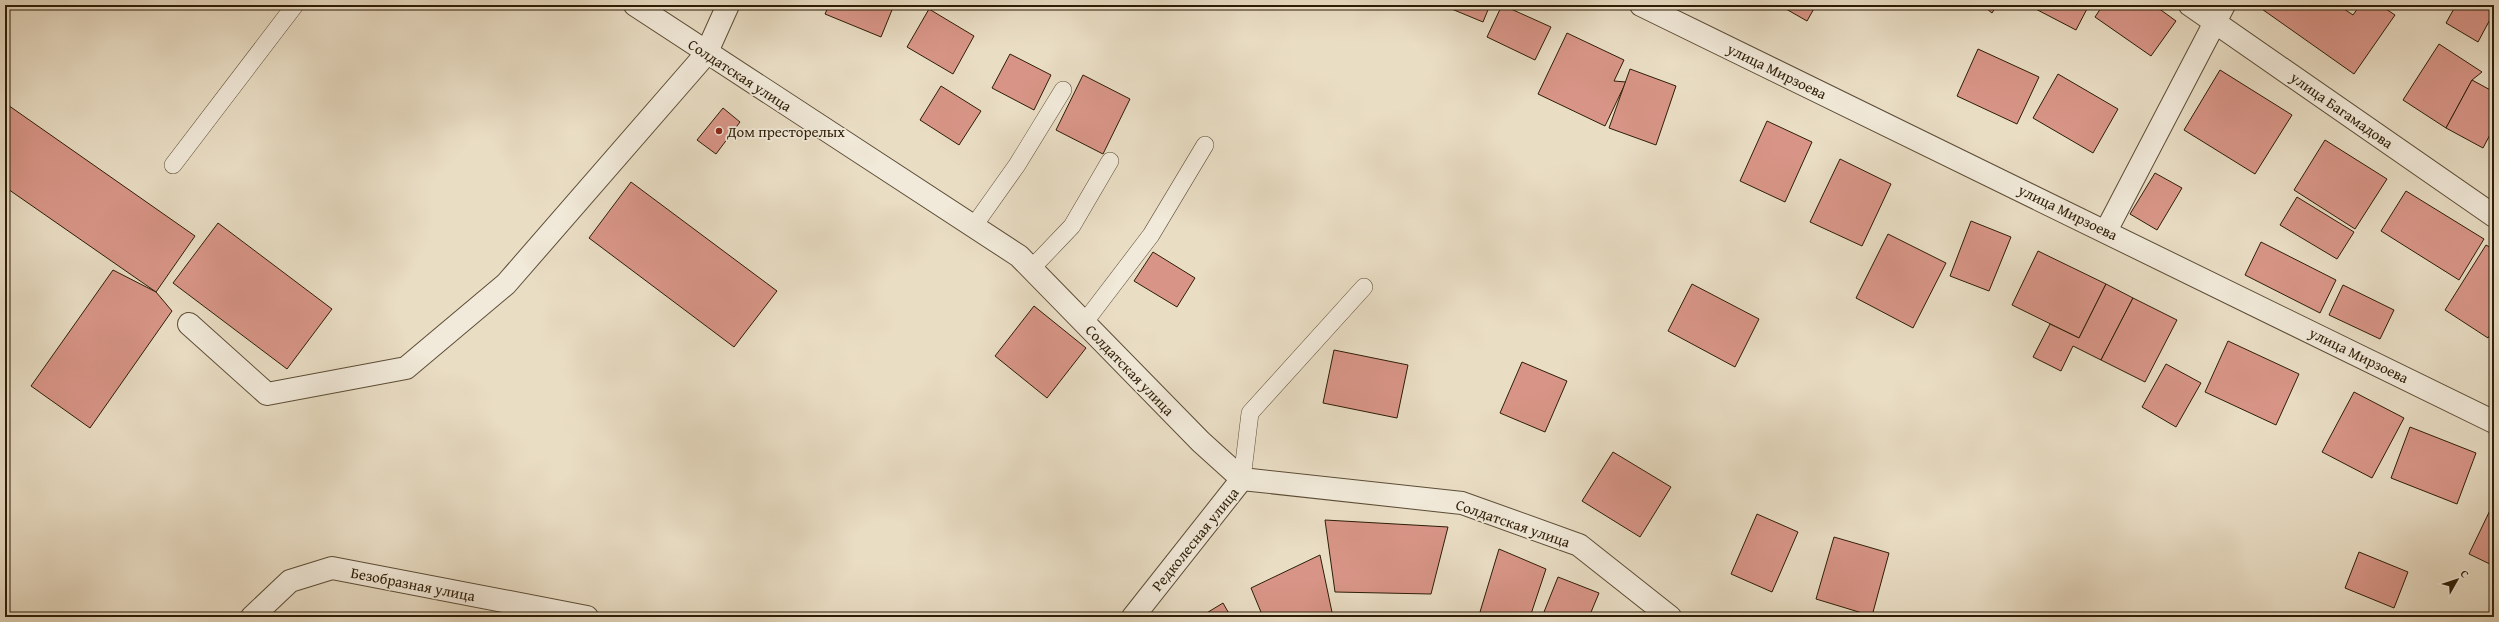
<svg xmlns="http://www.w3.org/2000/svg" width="2499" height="622" font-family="'Gentium Book Plus',serif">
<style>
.building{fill:#d89587;stroke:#2d1d06}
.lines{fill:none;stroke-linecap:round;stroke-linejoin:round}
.lane-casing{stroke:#5c4d36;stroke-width:18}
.street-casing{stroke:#5c4d36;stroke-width:24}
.lane{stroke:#f1e9d9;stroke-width:17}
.street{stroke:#f1e9d9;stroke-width:22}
.poi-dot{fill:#8f2418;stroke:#f1e9d9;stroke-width:1.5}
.labels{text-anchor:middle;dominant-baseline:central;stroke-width:3.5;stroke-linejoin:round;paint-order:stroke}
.street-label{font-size:15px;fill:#2d1d06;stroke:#f1e9d9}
.poi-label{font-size:15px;fill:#2d1d06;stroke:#f1e9d9;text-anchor:start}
</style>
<rect width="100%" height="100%" fill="#e9ddc4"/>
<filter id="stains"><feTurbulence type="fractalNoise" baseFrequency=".005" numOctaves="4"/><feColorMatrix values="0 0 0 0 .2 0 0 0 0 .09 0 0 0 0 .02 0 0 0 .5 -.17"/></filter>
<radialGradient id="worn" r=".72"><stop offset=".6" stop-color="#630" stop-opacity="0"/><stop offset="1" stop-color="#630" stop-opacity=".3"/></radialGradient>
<g class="building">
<path d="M829,5H894L881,37L825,14Z"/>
<path d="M1442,5H1490L1483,22Z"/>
<path d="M1502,5L1551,27L1535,60L1487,37Z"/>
<path d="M1779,5H1816L1807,21Z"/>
<path d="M1982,5H1997L1992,13Z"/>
<path d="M2028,5H2089L2076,30Z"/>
<path d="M2103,5H2154L2176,21L2151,56L2095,17Z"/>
<path d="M2260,5H2338L2353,15L2360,5H2380L2395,15L2354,74L2259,7Z"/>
<path d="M2456,5H2481L2494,12L2478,42L2446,23Z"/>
<path d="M929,9L974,36L953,74L907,47Z"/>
<path d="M1567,33L1624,60L1614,81L1626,82L1605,126L1538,94Z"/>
<path d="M2439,44L2482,72L2472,80L2446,128L2403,100Z"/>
<path d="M1978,49L2039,77L2017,124L1957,96Z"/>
<path d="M1010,54L1051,75L1034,110L992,88Z"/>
<path d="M1630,69L1676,86L1656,145L1609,128Z"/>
<path d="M2220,70L2292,115L2255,174L2184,130Z"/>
<path d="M2058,74L2118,109L2093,153L2033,118Z"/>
<path d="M1083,75L1130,99L1103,154L1056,130Z"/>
<path d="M2472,80L2494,92V127L2483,148L2446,128Z"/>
<path d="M941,86L981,111L959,145L920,120Z"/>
<path d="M5,103L195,236L156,292L5,187Z"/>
<path d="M723,108L740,122L716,154L697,140Z"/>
<path d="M1767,121L1812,142L1785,202L1740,181Z"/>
<path d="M2325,140L2387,179L2355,229L2294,190Z"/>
<path d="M1840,159L1891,184L1862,246L1810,222Z"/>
<path d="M2155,173L2182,188L2157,230L2130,214Z"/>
<path d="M631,182L777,291L734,347L589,238Z"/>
<path d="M2406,191L2484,239L2459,280L2381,231Z"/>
<path d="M2297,197L2354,232L2337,259L2280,225Z"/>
<path d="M1971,221L2011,237L1989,291L1950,276Z"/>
<path d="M218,223L332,309L287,369L173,283Z"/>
<path d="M1888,234L1946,263L1913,328L1856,298Z"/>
<path d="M2261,242L2336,280L2320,313L2245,275Z"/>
<path d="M2486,245L2494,250L2492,282L2494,283V328L2488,338L2445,310Z"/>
<path d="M2038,251L2106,284L2079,338L2012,305Z"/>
<path d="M1153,252L1195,278L1177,307L1134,281Z"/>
<path d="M113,270L156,292L172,311L90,428L31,386Z"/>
<path d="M1692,284L1759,319L1735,367L1668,331Z"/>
<path d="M2106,284L2133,298L2101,360L2073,346L2061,371L2033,357L2050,324L2079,338Z"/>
<path d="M2343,285L2394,310L2380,339L2329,315Z"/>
<path d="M2133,298L2177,320L2145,382L2101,360Z"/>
<path d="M1034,306L1086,348L1047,398L995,356Z"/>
<path d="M2228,341L2299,374L2276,425L2205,392Z"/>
<path d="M1334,350L1408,365L1397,418L1323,403Z"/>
<path d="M1522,362L1567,381L1545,432L1500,413Z"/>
<path d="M2166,364L2201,383L2176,427L2142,407Z"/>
<path d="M2354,392L2404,418L2372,478L2322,452Z"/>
<path d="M2410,427L2476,453L2457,504L2391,478Z"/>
<path d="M1613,452L1671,487L1640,537L1582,501Z"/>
<path d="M2494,502V566L2469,554Z"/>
<path d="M1757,514L1798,532L1772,592L1731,574Z"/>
<path d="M1325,520L1448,527L1431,594L1335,592Z"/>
<path d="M1834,537L1889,553L1872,616L1816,599Z"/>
<path d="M1499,549L1546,569L1530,617H1492L1480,612Z"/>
<path d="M2359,552L2408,572L2394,608L2345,588Z"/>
<path d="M1320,555L1333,617H1263L1251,588Z"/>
<path d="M1558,577L1599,593L1589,617H1542Z"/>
<path d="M1223,603L1231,617H1200Z"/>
</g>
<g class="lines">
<defs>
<g id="lane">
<path d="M173,165L295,5"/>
<path d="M973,227L1017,165L1063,90"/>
<path d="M1031,269L1072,226L1110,161"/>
<path d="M1084,323L1151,235L1205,145"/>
<path d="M1242,479L1250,413L1364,287"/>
</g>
<g id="street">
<path d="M635,5L1019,256L1201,442L1242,479L1462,503L1579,545L1670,617"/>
<path d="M1641,5L2494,422"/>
<path d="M2190,5L2494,216"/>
<path d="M2106,231L2224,5"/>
<path d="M189,324L267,394L406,368L506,284L706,54L728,5"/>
<path d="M252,617L290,581L332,568L587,617"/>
<path d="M1133,617L1242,479"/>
</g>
</defs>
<use href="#lane" class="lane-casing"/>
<use href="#street" class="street-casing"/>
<use href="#lane" class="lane"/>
<use href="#street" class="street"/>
</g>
<circle class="poi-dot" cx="719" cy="131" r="4"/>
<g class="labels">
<g class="street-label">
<text transform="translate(1777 71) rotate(26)">улица Мирзоева</text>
<text transform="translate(740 75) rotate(33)">Солдатская улица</text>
<text transform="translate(2342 110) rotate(35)">улица Багамадова</text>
<text transform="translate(2068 212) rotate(26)">улица Мирзоева</text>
<text transform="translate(2359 355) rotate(26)">улица Мирзоева</text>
<text transform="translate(1130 370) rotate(46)">Солдатская улица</text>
<text transform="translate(1513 523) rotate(19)">Солдатская улица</text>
<text transform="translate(1195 539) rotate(-51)">Редколесная улица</text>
<text transform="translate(413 584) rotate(11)">Безобразная улица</text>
</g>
<g class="poi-label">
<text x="727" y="131">Дом престорелых</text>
</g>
</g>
<rect width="2499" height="622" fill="none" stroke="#e9ddc4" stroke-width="20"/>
<rect x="6" y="6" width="2487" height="610" fill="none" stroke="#2d1d06" stroke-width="2"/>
<rect x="10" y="10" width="2479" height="602" fill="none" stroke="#2d1d06"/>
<g transform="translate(2457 580) rotate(51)" stroke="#f1e9d9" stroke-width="3" paint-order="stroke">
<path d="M0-3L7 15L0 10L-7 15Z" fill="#2d1d06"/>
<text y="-6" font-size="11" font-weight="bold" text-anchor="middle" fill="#2d1d06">С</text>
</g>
<rect width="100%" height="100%" filter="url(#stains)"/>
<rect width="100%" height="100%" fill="url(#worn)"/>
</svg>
